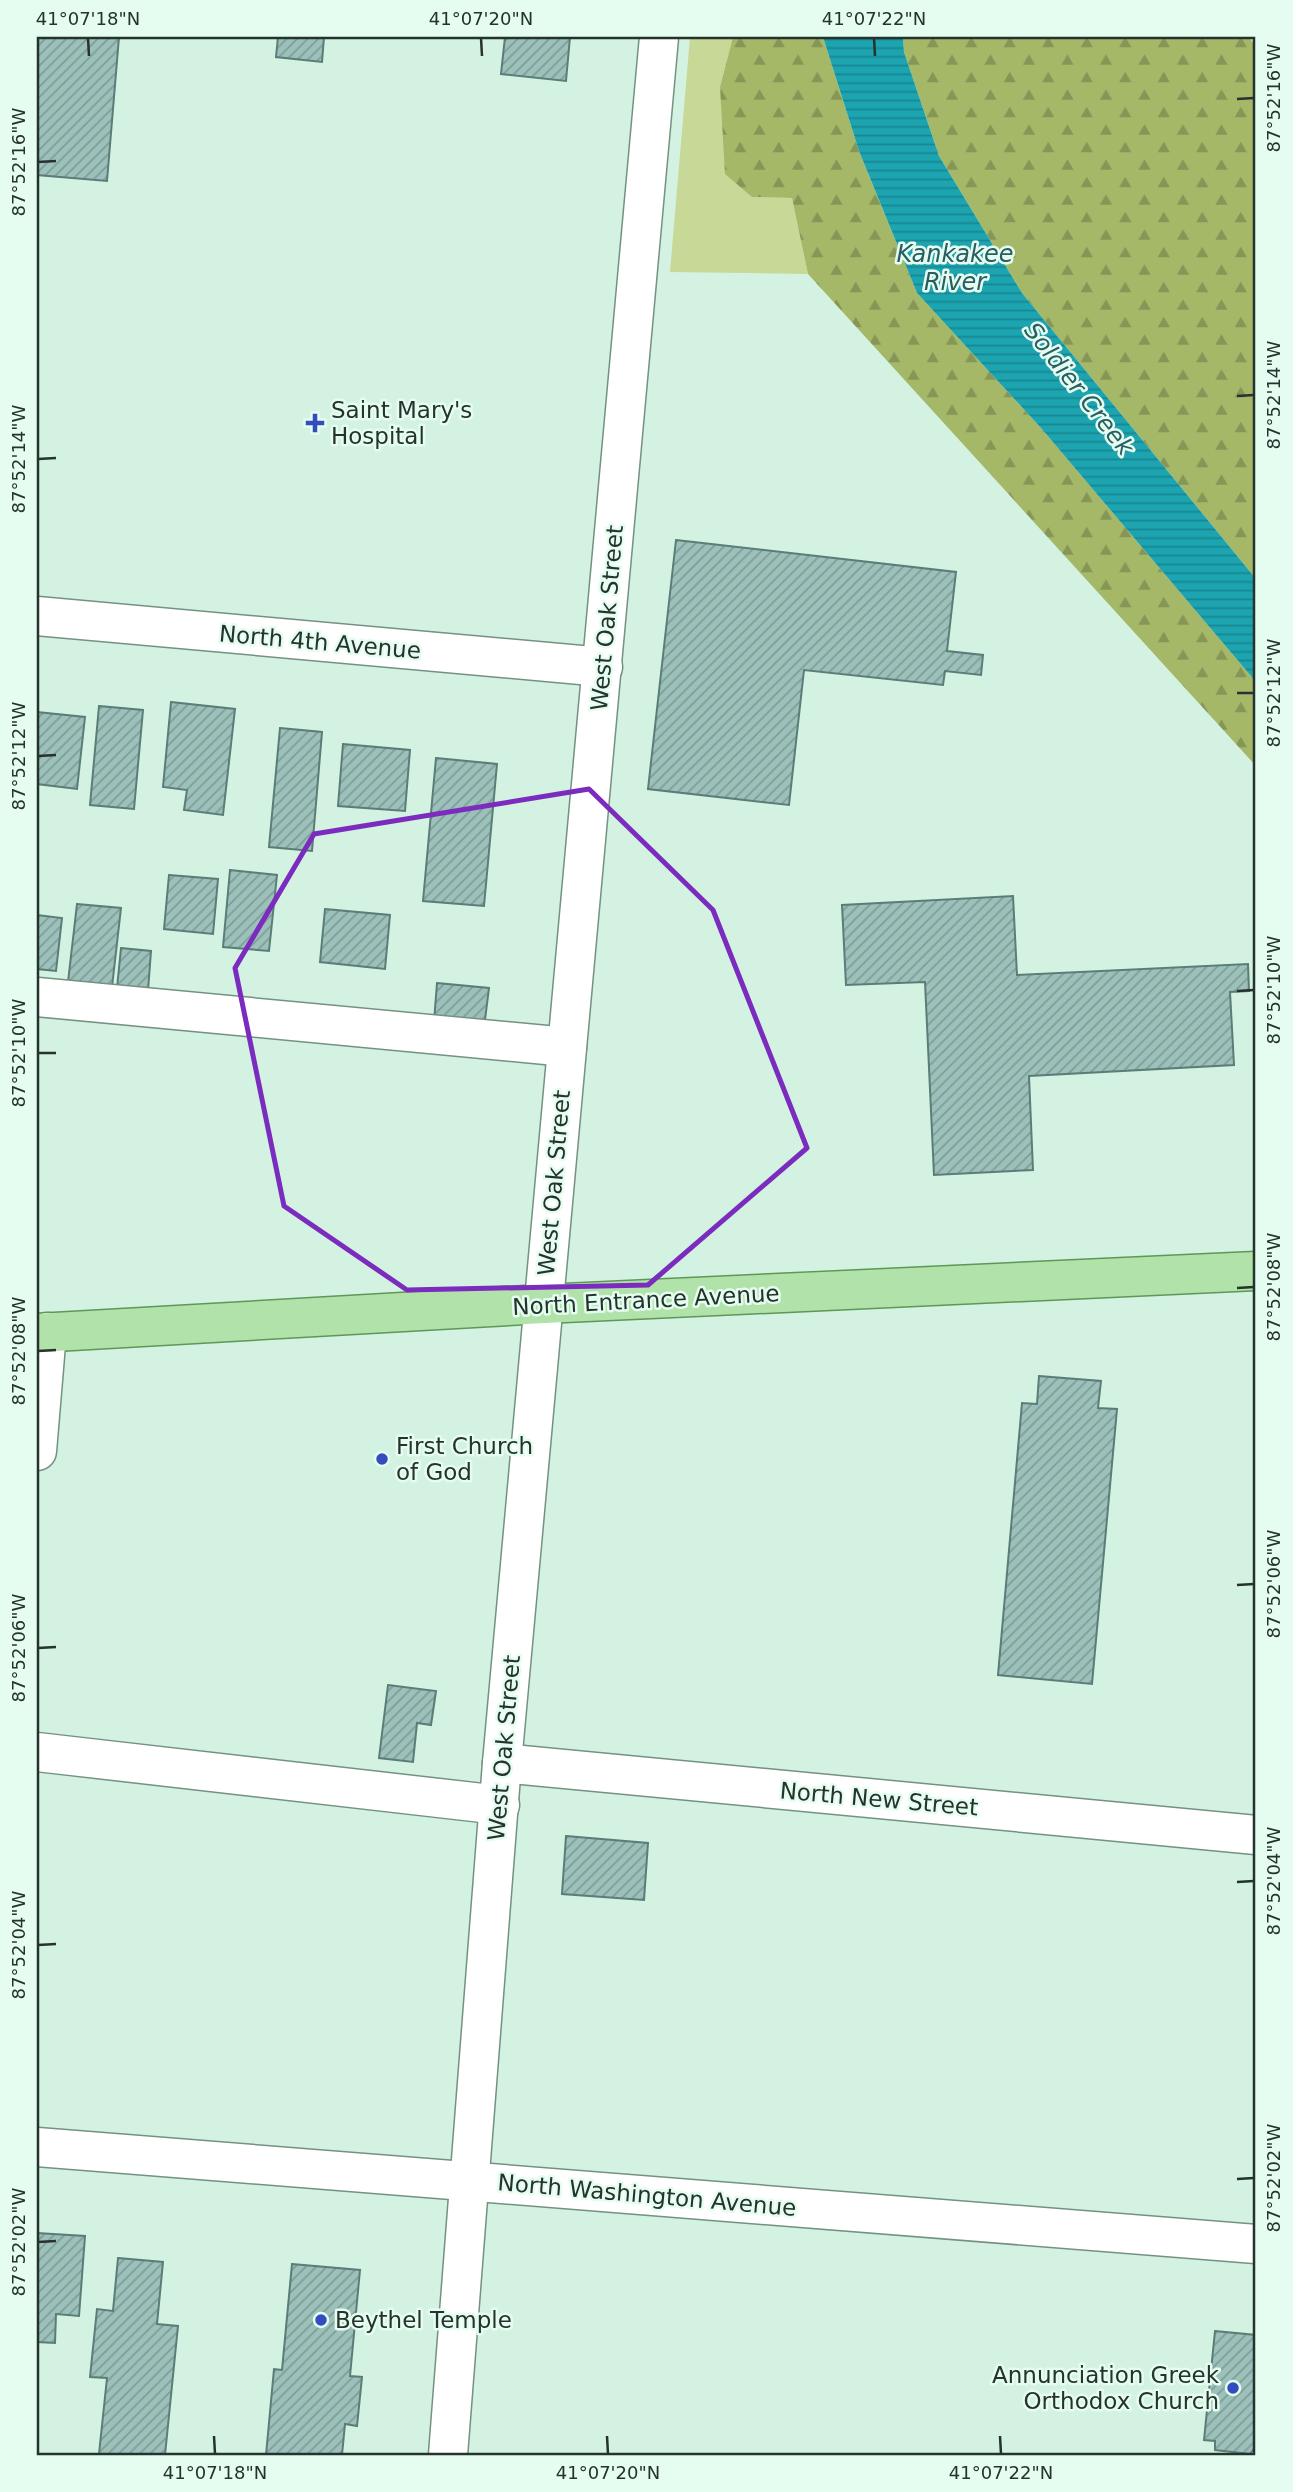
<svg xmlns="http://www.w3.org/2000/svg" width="1293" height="2492" font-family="'DejaVu Sans',sans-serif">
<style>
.green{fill:#c7d897}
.forest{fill:url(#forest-firs)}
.water{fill:url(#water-rules)}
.building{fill:url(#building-hatch);stroke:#5b7d77;stroke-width:2}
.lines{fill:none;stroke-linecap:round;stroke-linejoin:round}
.minor-casing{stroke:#749182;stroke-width:41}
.major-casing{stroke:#5d9858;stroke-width:41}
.minor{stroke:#fff;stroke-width:38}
.major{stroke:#b0e2a9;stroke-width:38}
.marked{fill:none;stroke:#7b2cbf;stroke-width:5;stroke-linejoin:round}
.ticks{fill:none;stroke:#26322c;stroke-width:2.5}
.poi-dot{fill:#334dbe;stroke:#e4fdf0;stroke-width:2.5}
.labels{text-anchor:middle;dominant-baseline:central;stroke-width:5;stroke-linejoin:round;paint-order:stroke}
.poi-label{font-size:23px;fill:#26322c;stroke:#e4fdf0;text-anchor:start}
.street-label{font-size:23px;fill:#26322c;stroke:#e4fdf0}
.water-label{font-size:24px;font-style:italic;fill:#2a5d62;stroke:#e4fdf0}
.neatline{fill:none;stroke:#26322c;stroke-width:2.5}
.ticks-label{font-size:18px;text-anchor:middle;fill:#26322c}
</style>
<defs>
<pattern id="forest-firs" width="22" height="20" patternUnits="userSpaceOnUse" patternTransform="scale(1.75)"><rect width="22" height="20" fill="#a5b868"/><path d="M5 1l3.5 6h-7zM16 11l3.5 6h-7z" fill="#869656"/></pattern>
<pattern id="water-rules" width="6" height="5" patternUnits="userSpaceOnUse" patternTransform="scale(1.75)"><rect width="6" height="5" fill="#1ca4b1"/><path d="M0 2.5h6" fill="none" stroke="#198690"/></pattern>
<pattern id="building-hatch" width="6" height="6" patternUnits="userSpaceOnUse" patternTransform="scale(1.75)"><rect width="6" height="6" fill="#9cc0ba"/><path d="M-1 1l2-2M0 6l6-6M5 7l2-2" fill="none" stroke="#7f9d97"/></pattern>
</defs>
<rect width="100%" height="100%" fill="#d3f2e1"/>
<path class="green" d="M690,37H733L720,87L752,197L792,198L808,274L670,272Z"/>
<g class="forest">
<path d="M733,37H823L859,151L917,293L1041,428L1256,682V766L808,274L792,198L752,197L725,174L720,87Z"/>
<path d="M903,37H1249L1256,47V579L1022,293L939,156L904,52Z"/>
</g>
<path class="water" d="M823,37H903L904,52L939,156L1022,293L1256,579V682L1041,428L917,293L859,151Z"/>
<g class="building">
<path d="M37,37H119L107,181L37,175Z"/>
<path d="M278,37H324L322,62L276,57Z"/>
<path d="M505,37H570L566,81L501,74Z"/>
<path d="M676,540L956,572L947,651L983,655L981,675L945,671L943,685L804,670L789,805L648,789Z"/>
<path d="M171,702L235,709L223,815L184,810L187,790L163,787Z"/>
<path d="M99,706L143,710L134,809L90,805Z"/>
<path d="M37,712L85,717L77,789L37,784Z"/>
<path d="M280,728L322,732L312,851L269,847Z"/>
<path d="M343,744L410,750L405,811L338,806Z"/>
<path d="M436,758L497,764L484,906L423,901Z"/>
<path d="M230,870L277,875L269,951L223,947Z"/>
<path d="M169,875L218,879L213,934L164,929Z"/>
<path d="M1013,896L1017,975L1248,964L1249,991L1230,992L1234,1065L1029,1076L1033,1170L934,1175L925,982L846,985L842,905Z"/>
<path d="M77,904L121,908L112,987L68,982Z"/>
<path d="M325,909L390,915L385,969L320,962Z"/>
<path d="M37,915L62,918L56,971L37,969Z"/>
<path d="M121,948L151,951L148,991L117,988Z"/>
<path d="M437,983L489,988L484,1028L434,1022Z"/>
<path d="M1039,1376L1101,1381L1098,1408L1117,1409L1092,1684L998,1675L1022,1403L1037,1404Z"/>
<path d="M388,1685L436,1691L431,1725L417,1723L413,1762L379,1758Z"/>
<path d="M566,1836L648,1843L644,1900L562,1894Z"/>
<path d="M37,2233L85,2236L79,2316L56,2314L55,2343L37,2342Z"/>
<path d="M118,2258L163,2262L157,2324L178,2326L165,2455L99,2454L107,2378L90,2377L97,2309L113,2311Z"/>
<path d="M292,2264L360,2270L350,2376L362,2377L357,2426L345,2424L342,2455H266L274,2369L282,2370Z"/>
<path d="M1215,2331L1256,2335V2446L1250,2454L1215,2450V2441L1204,2440Z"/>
</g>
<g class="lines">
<defs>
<g id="minor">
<path d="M37,616L603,667"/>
<path d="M37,997L567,1047"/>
<path d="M37,1451L47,1332"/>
<path d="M37,1752L500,1805"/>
<path d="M502,1763L1256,1835"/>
<path d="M37,2147L1256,2244"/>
<path d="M448,2455L502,1763L659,37"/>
</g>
<path id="major" d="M37,1333L543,1304L1256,1271"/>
</defs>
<use href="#minor" class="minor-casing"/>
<use href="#major" class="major-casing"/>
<use href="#minor" class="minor"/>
<use href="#major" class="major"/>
</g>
<path class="marked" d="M589,789L713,910L807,1148L648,1285L407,1290L284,1206L235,968L314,834Z"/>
<path class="ticks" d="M88,38L89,56M481,38L482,56M874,38L875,56M1237,99L1254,98M38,162L56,161M1237,396L1254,395M38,459L56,458M1237,693H1254M38,756L56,755M1237,991L1254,990M38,1053H56M1237,1288L1254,1287M38,1351L56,1350M1237,1585L1254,1584M38,1648L56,1647M1237,1882L1254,1881M38,1945L56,1944M1237,2179L1254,2178M38,2242L56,2241M214,2436L215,2454M607,2436L608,2454M1000,2436L1001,2454"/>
<g class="poi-dot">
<path d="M311.5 412.5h7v7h7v7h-7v7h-7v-7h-7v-7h7z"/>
<circle cx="382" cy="1459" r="7"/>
<circle cx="321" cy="2320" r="7"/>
<circle cx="1233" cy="2388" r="7"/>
</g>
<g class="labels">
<g class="poi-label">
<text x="331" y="410">Saint Mary's<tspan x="331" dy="26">Hospital</tspan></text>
<text x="396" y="1446">First Church<tspan x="396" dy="26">of God</tspan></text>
<text x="335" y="2320">Beythel Temple</text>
<text x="1219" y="2375" text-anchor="end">Annunciation Greek<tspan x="1219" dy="26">Orthodox Church</tspan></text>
</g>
<g class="street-label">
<text transform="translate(607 618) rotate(-85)">West Oak Street</text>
<text transform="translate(320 642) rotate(5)">North 4th Avenue</text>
<text transform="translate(554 1183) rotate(-85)">West Oak Street</text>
<text transform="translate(646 1300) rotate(-3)">North Entrance Avenue</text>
<text transform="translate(504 1748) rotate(-85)">West Oak Street</text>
<text transform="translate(879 1799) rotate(5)">North New Street</text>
<text transform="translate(647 2195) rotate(5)">North Washington Avenue</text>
</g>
<g class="water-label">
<text x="955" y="254">Kankakee<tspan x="955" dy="28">River</tspan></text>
<text transform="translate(1079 389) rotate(52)">Soldier Creek</text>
</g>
</g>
<rect width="1293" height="2492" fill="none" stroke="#e4fdf0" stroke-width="77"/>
<rect x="38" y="38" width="1216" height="2416" class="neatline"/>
<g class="ticks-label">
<text x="88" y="25">41°07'18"N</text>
<text x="481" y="25">41°07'20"N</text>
<text x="874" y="25">41°07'22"N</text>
<text transform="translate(1274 98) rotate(-90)" y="6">87°52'16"W</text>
<text transform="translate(19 162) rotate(-90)" y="6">87°52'16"W</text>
<text transform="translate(1274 395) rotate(-90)" y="6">87°52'14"W</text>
<text transform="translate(19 459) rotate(-90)" y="6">87°52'14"W</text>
<text transform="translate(1274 693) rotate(-90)" y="6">87°52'12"W</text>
<text transform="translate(19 756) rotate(-90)" y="6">87°52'12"W</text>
<text transform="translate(1274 990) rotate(-90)" y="6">87°52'10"W</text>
<text transform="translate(19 1053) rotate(-90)" y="6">87°52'10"W</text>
<text transform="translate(1274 1287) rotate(-90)" y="6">87°52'08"W</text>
<text transform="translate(19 1351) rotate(-90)" y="6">87°52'08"W</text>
<text transform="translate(1274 1584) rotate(-90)" y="6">87°52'06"W</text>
<text transform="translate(19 1648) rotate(-90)" y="6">87°52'06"W</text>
<text transform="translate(1274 1881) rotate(-90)" y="6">87°52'04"W</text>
<text transform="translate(19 1945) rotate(-90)" y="6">87°52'04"W</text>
<text transform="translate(1274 2178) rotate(-90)" y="6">87°52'02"W</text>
<text transform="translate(19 2242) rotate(-90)" y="6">87°52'02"W</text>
<text x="215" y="2479">41°07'18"N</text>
<text x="608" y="2479">41°07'20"N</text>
<text x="1001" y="2479">41°07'22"N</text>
</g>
</svg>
